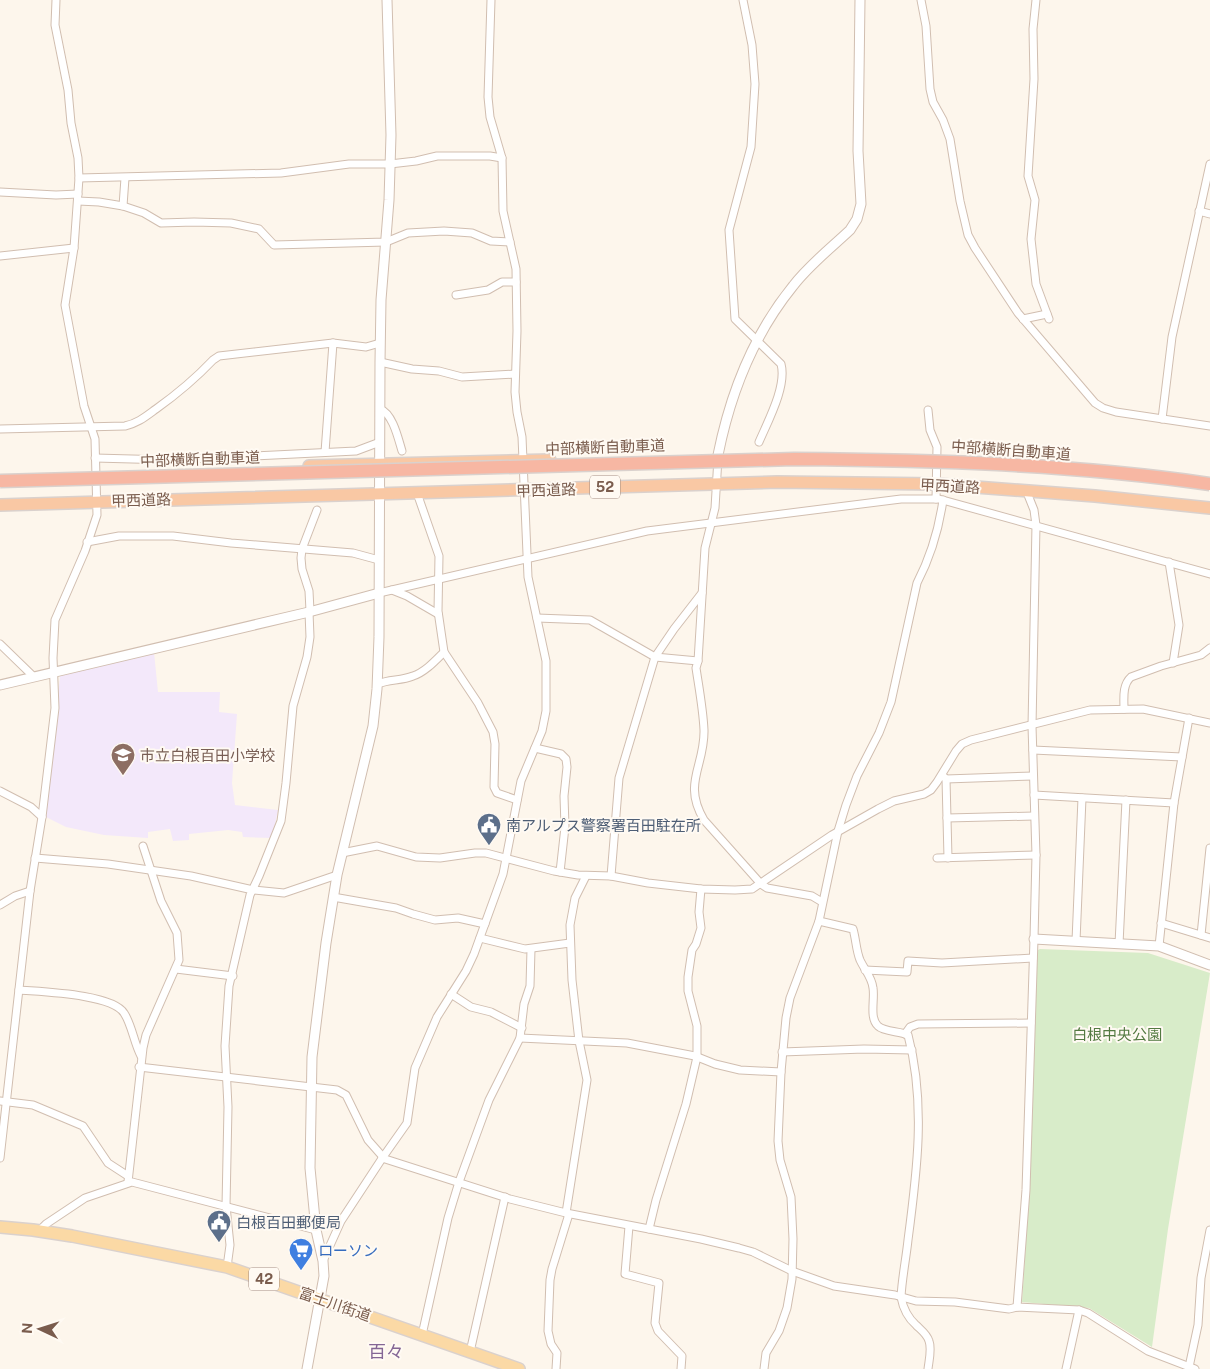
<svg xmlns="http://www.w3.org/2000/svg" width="1210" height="1369" font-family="'Public Sans','Noto Sans JP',sans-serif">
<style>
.education{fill:#f3e8fa}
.green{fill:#d8ecc9}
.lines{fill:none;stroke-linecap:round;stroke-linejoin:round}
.minor-casing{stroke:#d1beb0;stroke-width:9}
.tertiary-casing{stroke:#d1beb0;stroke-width:11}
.primary-casing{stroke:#dad1cd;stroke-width:14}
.trunk-casing{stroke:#dad1cd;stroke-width:14}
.minor{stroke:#fff;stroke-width:7}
.tertiary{stroke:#fff;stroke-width:9}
.primary{stroke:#fbd9a5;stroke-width:11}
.trunk{stroke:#f9c8a4;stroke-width:11}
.motorway-bridge-casing{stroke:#dad1cd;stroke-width:15;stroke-linecap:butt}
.motorway-bridge{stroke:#f7b7a3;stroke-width:12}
.labels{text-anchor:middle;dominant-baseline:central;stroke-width:4;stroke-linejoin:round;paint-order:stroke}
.shield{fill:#fffaf3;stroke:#a28b7f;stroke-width:1}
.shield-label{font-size:14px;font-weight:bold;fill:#7a5c4d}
.street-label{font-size:15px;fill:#7a5c4d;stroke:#fffaf3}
.education-label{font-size:15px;fill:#785e54;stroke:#fffaf3;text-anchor:start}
.service-label{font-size:15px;fill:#4e5e75;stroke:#fffaf3;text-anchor:start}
.park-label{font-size:15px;fill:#537a41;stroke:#fffaf3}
.shop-label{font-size:15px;fill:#366cbe;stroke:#fffaf3;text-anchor:start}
.quarter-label{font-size:18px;fill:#846695;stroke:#fffaf3}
</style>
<rect width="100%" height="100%" fill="#fdf6ec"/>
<path class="education" d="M154,652L158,692H220L219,712L237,714L232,783L235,805L278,810L272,838L243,837L242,832L228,830L189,834V840L173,841L170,829L148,832V838L104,835L66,827L46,817L60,676Z"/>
<path class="green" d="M1040,949L1148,953L1210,973L1168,1229L1152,1347L1089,1308L1022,1302L1029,1194L1028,1186L1036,951Z"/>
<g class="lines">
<defs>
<g id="minor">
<path d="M743,0L752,45L755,84L751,147L729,230L735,319L781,364C787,386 768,421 759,442"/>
<path d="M921,0L926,26L930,89L933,102L943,120L950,139L960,201L968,235L975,248L1018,313L1095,403L1103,408L1116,412L1210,426"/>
<path d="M1036,0L1033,29L1034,79L1028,176L1035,200L1031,239L1036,284L1049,319"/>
<path d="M79,178L281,173L349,164H390L416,161L437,156H490L502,158"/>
<path d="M0,192L56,195L78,194"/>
<path d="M78,201L99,202L123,206L144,213L161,223L194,222L231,223L259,229L274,245L386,242L408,233L444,231L472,233L491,241L510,242"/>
<path d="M123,206L125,178"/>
<path d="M1199,211L1210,214"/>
<path d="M0,256L74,248"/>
<path d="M456,295L488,290L502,282H516"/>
<path d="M1023,319L1047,314"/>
<path d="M380,362L412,369L439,371L462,377L515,374"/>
<path d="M380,409C393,414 398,438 402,451"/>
<path d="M928,410L930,430L937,447L936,499"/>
<path d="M1162,419L1172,337L1210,164"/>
<path d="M0,429L125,426C138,423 145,417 156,409C177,394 195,379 213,360L219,356L333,343L366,347L380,343"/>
<path d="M325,452L333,343"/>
<path d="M95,458L169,460L356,451L380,442"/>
<path d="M417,493L439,556L438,611L444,652L478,703L493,732L495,744L494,787L497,793L517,800"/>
<path d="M87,542L119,536H173L231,543L353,553L379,560"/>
<path d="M1169,562L1179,625L1173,663"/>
<path d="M392,590L407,596L438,614"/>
<path d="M379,593L647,531L901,499H939L1210,574"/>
<path d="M310,611L309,591L302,569L301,558L302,549L317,510"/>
<path d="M537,618L590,620L655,657L698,661L696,668C699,688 703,709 704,730C705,766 682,783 704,820L761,884L767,888L812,896L822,902"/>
<path d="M0,644L34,677"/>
<path d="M698,661L705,548L715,508L718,458"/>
<path d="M378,684C389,679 401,681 413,676C425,672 435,661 444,652"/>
<path d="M1124,709C1124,699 1122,685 1131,677L1161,666L1201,655L1210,648"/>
<path d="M535,748L561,754L566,759L567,767L564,796L565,827L560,872"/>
<path d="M1033,750L1182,757"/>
<path d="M944,777L946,779L948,858"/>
<path d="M946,779L1033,776"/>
<path d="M0,791L31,807L42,817"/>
<path d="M1034,795L1174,803"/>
<path d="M947,818L1034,816"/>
<path d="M342,853L377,846L416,857L440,858L475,853H486L554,871L578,875L611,876L648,883L701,889L735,890L752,889L832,835L878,809L894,801L924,794L931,790L937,782L956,751L962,744L971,740L1090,710L1143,709L1210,723"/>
<path d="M35,858L108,864L191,876L253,890L284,893L337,875"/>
<path d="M937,858L1036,855"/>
<path d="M611,876L619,778L655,657L674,629L702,593"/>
<path d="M333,897L396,908L413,914L435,920L458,918L485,924"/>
<path d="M0,905L15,896L30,891"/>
<path d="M819,921L853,929C856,939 856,950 860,960C864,969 872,977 873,988C875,999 869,1018 878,1026C884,1032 900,1031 908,1035C926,1103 917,1172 908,1240C906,1259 902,1278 901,1297C903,1308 907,1317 916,1325C921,1330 927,1334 929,1341C932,1349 929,1360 928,1369"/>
<path d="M1161,923L1210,938"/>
<path d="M1201,935L1210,848"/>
<path d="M480,938L525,949L570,943"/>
<path d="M1076,941L1082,798"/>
<path d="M1119,944L1126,800"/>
<path d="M1159,946L1174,803L1189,718"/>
<path d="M176,969L233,976"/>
<path d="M865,970L907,972L908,961L942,963L1033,958"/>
<path d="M19,990C42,992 112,994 124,1013C132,1025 134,1043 141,1056"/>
<path d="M451,994L471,1007L491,1012L522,1028"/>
<path d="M905,1034L910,1027L918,1024L1031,1023"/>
<path d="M520,1038L627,1043L695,1056L715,1064L740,1070L781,1072"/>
<path d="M782,1052L864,1049L912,1050"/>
<path d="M139,1067L337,1090L346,1095L368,1140L383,1157"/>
<path d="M0,1101L33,1105L83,1126L108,1163L128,1176"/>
<path d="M0,1158L30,891L42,817L55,708L53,658L55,620L85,551L97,515L95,439L84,406L65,305L74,248L79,178L78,158L71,123L68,90L55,25L56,0"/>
<path d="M382,1158L510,1199L566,1213L701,1239L739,1248L753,1252L792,1271L834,1286L895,1295L916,1301L955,1302L1009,1309L1017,1307L1079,1310L1088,1313L1148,1351L1195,1369"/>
<path d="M128,1182L143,1048L146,1035L179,960L177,933L161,901L143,846"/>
<path d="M566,1213L587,1080L579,1041L572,980L570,925L575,898L586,876"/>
<path d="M629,1226L625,1274L659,1283L655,1323L658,1331L682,1356L681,1369"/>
<path d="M649,1229L656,1200L686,1104L697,1057V1026L688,991V977L692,950L696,944L701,928L699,912L701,889"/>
<path d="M39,1231L46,1224L85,1198L132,1182L316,1230"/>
<path d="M323,1261L341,1221L383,1157L407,1123L415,1068L437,1017L466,971L474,954L503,874L521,781L542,731L546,711V661L528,577L522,437L517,412L515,392L517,331L516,269L503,211L502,158L490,117L488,97L491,0"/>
<path d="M227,1267L230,1245L226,1206L228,1107L225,1046L229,986L250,895L259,876L281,821L286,783L293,706L307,657L310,637L309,612"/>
<path d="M1017,1307L1026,1190L1034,939L1036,855L1032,726L1036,525L1034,510L1026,490"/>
<path d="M422,1335L448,1218L459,1182L489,1100L520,1038L524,1004L530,986L531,949"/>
<path d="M470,1352L505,1197"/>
<path d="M1189,1367L1198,1325L1201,1278L1210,1230"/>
<path d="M556,1369L557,1353L551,1344L548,1331L550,1280L552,1269L569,1214"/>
<path d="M764,1369L766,1353L779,1331L787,1308L792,1279L793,1239L791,1197L780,1160L778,1141L781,1072L786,1018L790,998L819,921L838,831L846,805L857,776L879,733L891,702L917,583C930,558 939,528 943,500"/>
<path d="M1066,1369L1079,1310"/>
</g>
<g id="tertiary">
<path d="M718,455C730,395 754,334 793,286C809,265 831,248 850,230L857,219L861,204L858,151L860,0"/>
<path d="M0,685L309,612L379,593"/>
<path d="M1034,939L1159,946L1210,965"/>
<path d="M307,1369L324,1276L323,1261L316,1230L310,1168L312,1057L326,943L337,875L373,726L377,689L379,637L380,362L381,300L389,200L391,135L387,0"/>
</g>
<path id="primary" d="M0,1227L33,1230L72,1236L227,1267L519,1369"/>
<g id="trunk">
<path d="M309,466L550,460"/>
<path d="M0,505L777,482L936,484L1095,496L1210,508"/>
</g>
</defs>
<use href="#minor" class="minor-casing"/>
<use href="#tertiary" class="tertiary-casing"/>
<use href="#primary" class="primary-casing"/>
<use href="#trunk" class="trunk-casing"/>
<use href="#minor" class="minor"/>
<use href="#tertiary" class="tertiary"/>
<use href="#primary" class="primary"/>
<use href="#trunk" class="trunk"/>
<defs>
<path id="motorway-bridge" d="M0,481L794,459C933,460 1072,464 1210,484"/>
</defs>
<use href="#motorway-bridge" class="motorway-bridge-casing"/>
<use href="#motorway-bridge" class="motorway-bridge"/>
</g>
<defs>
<symbol id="school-pin" viewBox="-11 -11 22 30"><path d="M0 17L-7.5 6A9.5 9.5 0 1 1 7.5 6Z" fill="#8d6e63" stroke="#fffaf3"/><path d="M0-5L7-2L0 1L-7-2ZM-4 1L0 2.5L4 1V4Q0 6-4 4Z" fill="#fff"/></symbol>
<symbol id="civic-pin" viewBox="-11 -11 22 30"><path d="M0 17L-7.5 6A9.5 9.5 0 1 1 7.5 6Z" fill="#5c6f8a" stroke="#fffaf3"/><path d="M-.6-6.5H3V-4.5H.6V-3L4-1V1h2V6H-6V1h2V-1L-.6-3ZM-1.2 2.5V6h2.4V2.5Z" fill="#fff"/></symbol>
<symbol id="supermarket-pin" viewBox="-11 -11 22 30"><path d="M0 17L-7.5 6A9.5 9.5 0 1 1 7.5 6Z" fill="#3f7fe0" stroke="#fffaf3"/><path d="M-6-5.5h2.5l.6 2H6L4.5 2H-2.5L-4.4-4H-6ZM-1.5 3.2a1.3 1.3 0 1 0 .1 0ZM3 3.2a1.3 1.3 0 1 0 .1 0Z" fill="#fff"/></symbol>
</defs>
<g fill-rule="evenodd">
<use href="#school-pin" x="109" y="741" width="28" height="38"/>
<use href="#civic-pin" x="475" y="811" width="28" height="38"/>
<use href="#civic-pin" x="205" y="1208" width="28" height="38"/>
<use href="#supermarket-pin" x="287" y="1236" width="28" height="38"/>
</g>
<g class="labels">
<g class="shield">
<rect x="590" y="475.5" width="30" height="23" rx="4"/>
<rect x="249" y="1267.5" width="30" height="23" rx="4"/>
</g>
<g class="shield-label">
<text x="605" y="487">52</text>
<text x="264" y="1279">42</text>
</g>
<g class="street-label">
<text transform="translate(605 447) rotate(-2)">中部横断自動車道</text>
<text transform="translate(1011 450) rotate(4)">中部横断自動車道</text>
<text transform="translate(200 459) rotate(-2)">中部横断自動車道</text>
<text transform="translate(950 486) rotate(3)">甲西道路</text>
<text transform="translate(546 490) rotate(-2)">甲西道路</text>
<text transform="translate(141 500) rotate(-2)">甲西道路</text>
<text transform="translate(335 1304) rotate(19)">富士川街道</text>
</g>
<g class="education-label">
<text x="140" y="755">市立白根百田小学校</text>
</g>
<g class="service-label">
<text x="506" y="825">南アルプス警察署百田駐在所</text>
<text x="236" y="1222">白根百田郵便局</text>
</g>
<g class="park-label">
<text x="1117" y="1034">白根中央公園</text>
</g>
<g class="shop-label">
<text x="318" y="1250">ローソン</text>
</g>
<g class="quarter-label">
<text x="386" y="1351">百々</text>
</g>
</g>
<g transform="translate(40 1329) rotate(274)" stroke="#fffaf3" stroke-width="4" paint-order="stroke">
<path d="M0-4L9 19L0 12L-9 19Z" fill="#7a5c4d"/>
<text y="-8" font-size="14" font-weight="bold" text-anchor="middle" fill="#7a5c4d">N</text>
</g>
</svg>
